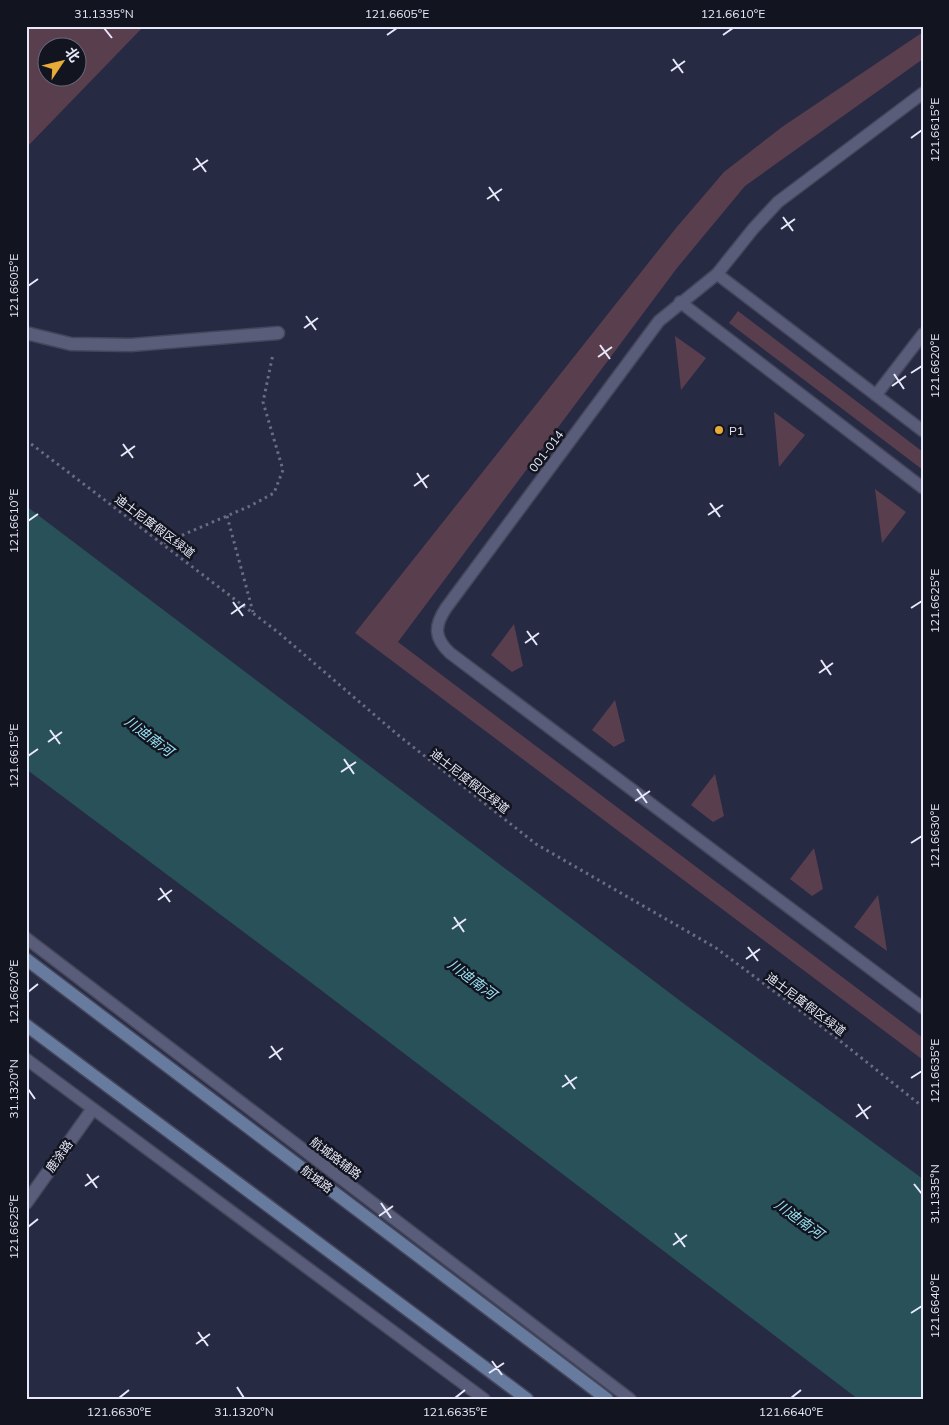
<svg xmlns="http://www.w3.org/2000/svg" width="949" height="1425" font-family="Mulish,'Noto Sans SC',sans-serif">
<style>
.green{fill:#593e4e;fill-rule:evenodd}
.water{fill:#295159}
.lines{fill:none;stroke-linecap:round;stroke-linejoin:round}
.service-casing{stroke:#44465b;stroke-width:14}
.minor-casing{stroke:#44465b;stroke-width:15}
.secondary-casing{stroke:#44465b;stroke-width:15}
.path{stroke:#696c82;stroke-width:3;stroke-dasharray:2.5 4;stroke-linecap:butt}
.service{stroke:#595d7a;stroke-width:11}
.minor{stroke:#595d7a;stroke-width:12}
.secondary{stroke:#667b9e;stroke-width:12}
.ticks{fill:none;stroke:#e7e9fa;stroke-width:2}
.poi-dot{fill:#e8ab37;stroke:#12141f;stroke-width:2}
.labels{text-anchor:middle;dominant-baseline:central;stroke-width:5;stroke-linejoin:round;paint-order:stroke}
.poi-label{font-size:12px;fill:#e7e9fa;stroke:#12141f;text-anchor:start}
.street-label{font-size:12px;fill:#e7e9fa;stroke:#12141f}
.water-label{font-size:14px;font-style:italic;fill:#99e3f4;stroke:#12141f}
.neatline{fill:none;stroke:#e7e9fa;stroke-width:2}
.ticks-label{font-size:12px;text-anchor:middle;fill:#e7e9fa}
</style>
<rect width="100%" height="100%" fill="#272a43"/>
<g class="green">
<path d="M26,26H144L26,148ZM48,48H78V78H48Z"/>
<path d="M923,32V59L745,186L677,268L398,642L923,1038V1060L355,633L676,228L724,172L782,127Z"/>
<path d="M738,311L923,452V470L729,323Z"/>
<path d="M675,336L706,358L681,390Z"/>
<path d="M774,412L805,435L779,467Z"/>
<path d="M875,489L906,512L882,543Z"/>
<path d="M514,624L523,666L512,672L491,655Z"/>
<path d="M615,700L625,741L614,747L592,730Z"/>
<path d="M715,774L724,816L713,822L691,805Z"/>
<path d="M814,848L823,889L812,896L790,879Z"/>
<path d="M878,895L887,951L854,927Z"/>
</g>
<path class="water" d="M26,506L683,1003L923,1179V1399H858L309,981L26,769Z"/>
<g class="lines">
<defs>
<g id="service">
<path d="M923,93L778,202L753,229L717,274L659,321L446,608C434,626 434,638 450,653L923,1008"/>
<path d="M717,274L923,431"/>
<path d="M680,302L923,488"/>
<path d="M876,395L923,334"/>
<path d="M26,938L630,1399"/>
<path d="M26,1059L484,1399"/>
</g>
<g id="minor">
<path d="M26,333L71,344L131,345L278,333"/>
<path d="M26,1203L92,1110"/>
</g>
<g id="secondary">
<path d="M26,959L607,1399"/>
<path d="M26,1025L527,1399"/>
</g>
</defs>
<use href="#service" class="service-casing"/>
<use href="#minor" class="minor-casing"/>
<use href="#secondary" class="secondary-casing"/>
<g class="path">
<path d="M26,440L279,633L398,735L536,844L716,948L834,1036L923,1107"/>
<path d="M227,516L253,612"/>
<path d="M164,543L250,506L274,493L283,470L263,402L273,354"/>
</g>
<use href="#service" class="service"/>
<use href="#minor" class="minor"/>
<use href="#secondary" class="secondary"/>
</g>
<path class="ticks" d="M104,28L112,38M387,35L397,28M723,35L733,28M673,59L683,73M671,71L685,61M911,138L922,130M196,158L206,172M193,170L208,160M489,187L499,201M487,199L502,189M783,217L793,231M781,229L795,219M28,286L38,279M306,316L316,330M304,328L318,318M600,345L610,359M598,357L612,347M911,373L922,366M894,374L904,389M892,386L906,376M123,444L133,458M121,456L135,446M417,473L427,488M414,486L429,475M710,503L720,517M708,515L723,505M28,521L38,514M233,602L243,616M911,608L922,601M231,614L245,604M527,631L537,645M525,643L539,633M821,660L831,675M819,673L833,663M50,730L60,744M48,742L62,732M28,756L38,749M344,759L354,774M341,772L356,762M637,789L647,803M635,801L650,791M911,843L922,836M160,888L170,902M158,900L172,890M454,917L464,932M452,929L466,919M748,947L758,961M746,959L760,949M28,992L38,984M271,1046L281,1060M269,1058L283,1048M565,1075L575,1089M911,1078L922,1071M562,1087L577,1077M28,1089L35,1099M858,1104L868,1119M856,1117L871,1106M87,1174L97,1188M914,1184L922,1194M85,1186L99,1176M381,1203L391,1218M379,1216L393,1206M28,1227L38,1219M675,1233L685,1247M673,1245L687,1235M911,1313L922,1306M198,1332L208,1346M196,1344L210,1334M492,1361L502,1375M489,1373L504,1363M237,1387L244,1398M119,1398L129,1390M455,1398L465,1390M791,1398L801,1390"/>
<circle class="poi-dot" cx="719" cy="430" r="5"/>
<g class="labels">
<g class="poi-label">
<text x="729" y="430">P1</text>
</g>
<g class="street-label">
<text transform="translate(546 451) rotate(-53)">001-014</text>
<text transform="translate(155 526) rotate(37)">迪士尼度假区绿道</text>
<text transform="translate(470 781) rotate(38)">迪士尼度假区绿道</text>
<text transform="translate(806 1004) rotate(37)">迪士尼度假区绿道</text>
<text transform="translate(59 1156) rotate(-55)">鹿涂路</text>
<text transform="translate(336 1158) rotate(37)">航城路辅路</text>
<text transform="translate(317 1179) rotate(37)">航城路</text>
</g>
<g class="water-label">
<text transform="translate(149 736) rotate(37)">川迪南河</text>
<text transform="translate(472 979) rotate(37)">川迪南河</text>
<text transform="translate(799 1219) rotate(36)">川迪南河</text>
</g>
</g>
<rect width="949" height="1425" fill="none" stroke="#12141f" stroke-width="55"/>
<g transform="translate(62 62) rotate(55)"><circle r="24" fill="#12141f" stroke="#676977"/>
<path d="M0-4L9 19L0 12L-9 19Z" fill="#e8ab37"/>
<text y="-8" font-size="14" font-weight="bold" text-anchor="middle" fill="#e7e9fa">北</text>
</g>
<rect x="28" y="28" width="894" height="1370" class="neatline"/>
<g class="ticks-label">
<text x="104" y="18">31.1335°N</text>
<text x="397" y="18">121.6605°E</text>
<text x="733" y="18">121.6610°E</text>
<text transform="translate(935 130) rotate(-90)" y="4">121.6615°E</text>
<text transform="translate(14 286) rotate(-90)" y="4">121.6605°E</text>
<text transform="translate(935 366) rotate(-90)" y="4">121.6620°E</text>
<text transform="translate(14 521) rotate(-90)" y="4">121.6610°E</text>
<text transform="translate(935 601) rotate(-90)" y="4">121.6625°E</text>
<text transform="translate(14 756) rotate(-90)" y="4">121.6615°E</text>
<text transform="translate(935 836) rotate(-90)" y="4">121.6630°E</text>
<text transform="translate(14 992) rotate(-90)" y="4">121.6620°E</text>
<text transform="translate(935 1071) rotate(-90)" y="4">121.6635°E</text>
<text transform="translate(14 1089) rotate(-90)" y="4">31.1320°N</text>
<text transform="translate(935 1194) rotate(-90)" y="4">31.1335°N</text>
<text transform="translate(14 1227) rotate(-90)" y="4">121.6625°E</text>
<text transform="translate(935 1306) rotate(-90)" y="4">121.6640°E</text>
<text x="119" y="1416">121.6630°E</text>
<text x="244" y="1416">31.1320°N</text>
<text x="455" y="1416">121.6635°E</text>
<text x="791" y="1416">121.6640°E</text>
</g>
</svg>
